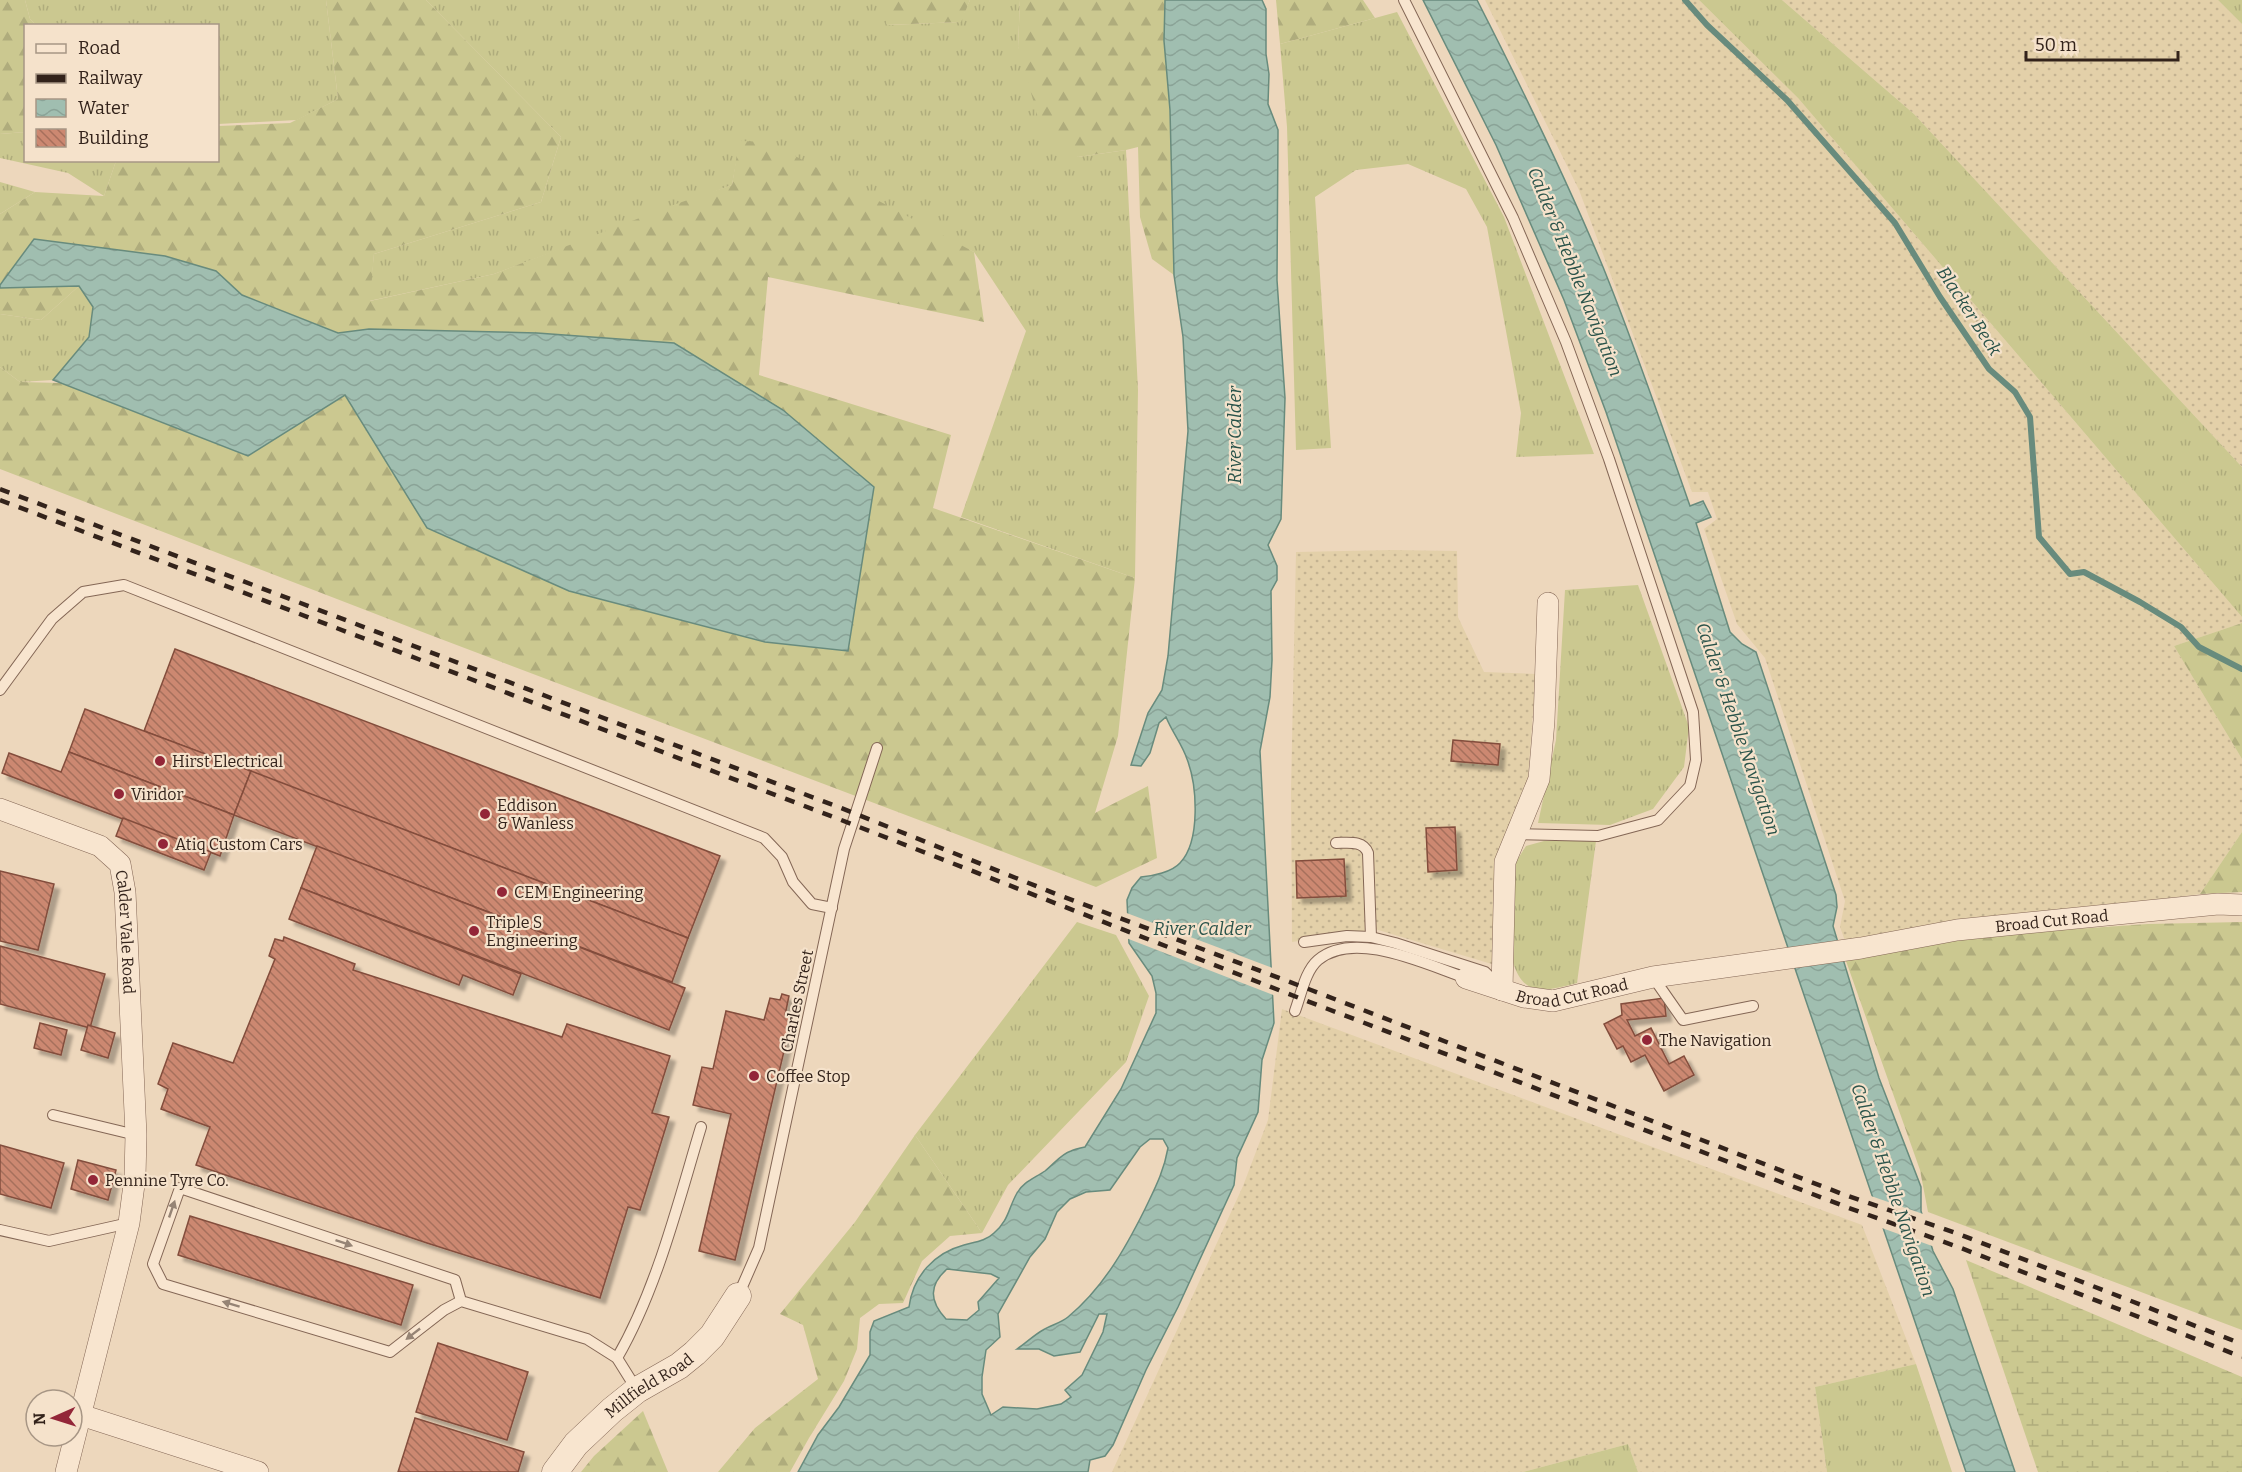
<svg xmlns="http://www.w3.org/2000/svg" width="2242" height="1472" font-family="Bitter,serif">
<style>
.farmland{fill:url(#farmland-dots)}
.grass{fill:url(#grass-tufts)}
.forest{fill:url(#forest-firs)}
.wetland{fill:url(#wetland-marsh)}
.water{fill:url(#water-waves);stroke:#688b7d;stroke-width:1.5;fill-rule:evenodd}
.pier{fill:#edd7bc}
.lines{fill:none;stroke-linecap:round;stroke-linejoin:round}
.stream{stroke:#688b7d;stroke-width:6}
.building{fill:url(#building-back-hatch);stroke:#834d3c;stroke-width:1.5;filter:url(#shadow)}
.service-casing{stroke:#846756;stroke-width:12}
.minor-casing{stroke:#846756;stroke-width:22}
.tertiary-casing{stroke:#846756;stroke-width:27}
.service{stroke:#f8e5cf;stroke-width:10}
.minor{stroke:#f8e5cf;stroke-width:21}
.tertiary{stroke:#f8e5cf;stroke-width:26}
.rail{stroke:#33231b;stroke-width:4.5;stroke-dasharray:10 10;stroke-linecap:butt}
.oneway{fill:#968475}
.poi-dot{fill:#932638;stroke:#f5e2cb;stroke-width:2}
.labels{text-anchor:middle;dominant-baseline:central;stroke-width:4.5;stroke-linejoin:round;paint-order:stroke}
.poi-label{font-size:16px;fill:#33231b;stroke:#f5e2cb;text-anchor:start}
.street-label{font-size:16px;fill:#33231b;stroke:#f5e2cb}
.water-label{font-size:18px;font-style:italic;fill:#2a534a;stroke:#f5e2cb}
</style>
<defs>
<pattern id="farmland-dots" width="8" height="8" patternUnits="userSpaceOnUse" patternTransform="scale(1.5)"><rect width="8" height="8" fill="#e3d0a9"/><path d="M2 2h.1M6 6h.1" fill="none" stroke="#c3b291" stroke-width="1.8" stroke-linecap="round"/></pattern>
<pattern id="grass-tufts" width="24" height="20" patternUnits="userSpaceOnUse" patternTransform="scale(1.5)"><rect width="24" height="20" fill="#cbc890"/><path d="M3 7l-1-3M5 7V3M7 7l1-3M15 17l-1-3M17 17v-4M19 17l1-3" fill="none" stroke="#afac7c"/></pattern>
<pattern id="forest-firs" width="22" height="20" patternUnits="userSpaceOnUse" patternTransform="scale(1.5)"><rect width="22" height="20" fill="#cbc890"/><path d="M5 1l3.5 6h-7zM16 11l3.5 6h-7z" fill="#afac7c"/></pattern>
<pattern id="wetland-marsh" width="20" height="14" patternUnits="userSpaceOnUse" patternTransform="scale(1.5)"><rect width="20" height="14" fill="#cbc890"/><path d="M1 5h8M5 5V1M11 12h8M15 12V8" fill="none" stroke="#afac7c"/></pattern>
<pattern id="water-waves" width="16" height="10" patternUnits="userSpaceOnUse" patternTransform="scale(1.5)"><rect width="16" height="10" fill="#a0beb0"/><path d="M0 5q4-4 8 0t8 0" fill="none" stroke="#8aa397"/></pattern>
<pattern id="building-back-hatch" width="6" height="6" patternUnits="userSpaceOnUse" patternTransform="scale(1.5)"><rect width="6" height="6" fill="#cc8871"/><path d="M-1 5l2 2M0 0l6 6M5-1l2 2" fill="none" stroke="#a66f5c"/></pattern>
<filter id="shadow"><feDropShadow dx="5.5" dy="5.5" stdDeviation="1.5" flood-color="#0004"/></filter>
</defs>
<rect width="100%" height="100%" fill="#edd7bc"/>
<g class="farmland">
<path d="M1485,0H1699L1798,98L2242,617V623L2174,646L2242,759V832L2200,894L1845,941L1840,927L1845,901L1765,658L1737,624L1704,529L1717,519L1708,492H1692L1579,190Z"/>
<path d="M1782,0H2218L2242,24V467L1914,114Z"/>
<path d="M1392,550L1457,551L1458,617L1484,672L1536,674L1528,778L1497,859L1495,965L1375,929L1292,942L1291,790L1296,552Z"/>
<path d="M1282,1009L1862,1225L1916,1364L1815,1387L1827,1472H1638L1628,1444L1523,1472H1112L1243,1186L1268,1120Z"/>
</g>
<g class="grass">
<path d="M25,0H326L338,99L297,120L218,124V26L36,25L30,19Z"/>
<path d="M426,0H887V25L960,22L970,0H1020L1018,47L1078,157L1126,150L1138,390L1135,578L961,517L1026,331L974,252L740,141L732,185L494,274L369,301L374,254L541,202L561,137Z"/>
<path d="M1699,0H1782L1914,114L2242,467V617L1798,98Z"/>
<path d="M2218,0H2242V24Z"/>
<path d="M1397,12L1504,217L1594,454L1516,457L1521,413L1487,227L1466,189L1408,164L1356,170L1315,197L1331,448L1296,450L1287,127L1280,44Z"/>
<path d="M25,132L26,160L116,161L104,196L68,173L0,158V134Z"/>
<path d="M0,182L35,192L0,214Z"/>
<path d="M79,286L93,307L89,337L53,380L20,382L0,367V314L41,320Z"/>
<path d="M1638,585L1689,727L1684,767L1653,809L1610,825L1538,823L1556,740L1565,590Z"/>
<path d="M1544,841H1596L1577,983C1545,991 1523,999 1512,959L1514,865L1526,846Z"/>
<path d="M1077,922L1116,935L1149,996L1126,1062L1008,1185L982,1233L915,1135Z"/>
<path d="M1916,1364L1952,1472H1827L1815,1387Z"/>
<path d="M1628,1444L1638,1472H1523Z"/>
</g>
<g class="forest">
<path d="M0,0H25L30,19L36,25L26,26L25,132L0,134Z"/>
<path d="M326,0H426L561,137L541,202L374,254L370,301L494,274L676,204L732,185L739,141L769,142L974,252L984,322L768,277L759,375L951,435L933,508L1135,578L1118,736L1095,813L1148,786L1157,858L1096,887L425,633L0,469V367L20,382L61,383L248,456L345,395L428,528L569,591L765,642L848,651L674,343L537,333L369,329L339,333L242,295L216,271L165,256L34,239L0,285V214L35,192L104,196L116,161L218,160V126L290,123L338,99Z"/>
<path d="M887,0H970L961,22L886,25Z"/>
<path d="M1020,0H1165L1164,41L1170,110L1174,275L1152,259L1140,217L1138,147L1126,150L1078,157L1041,128L1018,47Z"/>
<path d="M1276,0H1363L1375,18L1280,44Z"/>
<path d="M79,286L41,320L0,314V288Z"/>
<path d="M2242,623V759L2174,646Z"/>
<path d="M2242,832V892L2200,894Z"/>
<path d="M2242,922V1330L1928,1212L1920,1170L1846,961L1962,937L2148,924Z"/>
<path d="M915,1135L982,1233L950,1236L922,1261L903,1303L879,1304L860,1318L857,1349L844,1381L809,1438L790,1472H718L755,1428L818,1379L803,1325L780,1314L855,1222Z"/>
<path d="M643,1411L668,1472H581L594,1456Z"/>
</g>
<path class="wetland" d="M1966,1260L2242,1377V1472H2038Z"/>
<g class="water">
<path d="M1165,0H1262L1266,9V54L1269,74L1268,104L1278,130L1277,280L1285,398L1281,519L1268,545L1277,566V580L1271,591L1272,660L1270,697L1260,751L1274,1023L1262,1060L1258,1112L1237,1158L1234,1185L1178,1307L1146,1370L1113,1445L1105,1456L1090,1460L1088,1472H798L818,1435L839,1407L870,1355V1332L874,1321L909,1307C913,1276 934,1253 964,1245C975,1242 986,1241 994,1233C1009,1220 1008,1209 1017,1193C1023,1182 1035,1178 1045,1171C1054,1164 1061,1154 1071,1151C1075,1149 1080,1148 1085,1147L1121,1089L1156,1013V993L1152,976L1129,943L1127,900L1132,888L1141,877C1153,876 1172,872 1180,863C1201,841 1197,785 1187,759C1182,744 1172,732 1166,717L1159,723L1150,753L1141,766L1131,765L1148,713L1162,690L1168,656L1188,431L1183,337L1174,275L1170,110L1164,41ZM1150,1139H1163L1168,1148C1164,1171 1155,1188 1145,1209C1125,1249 1103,1288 1068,1317C1061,1323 1051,1325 1043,1330C1034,1335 1026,1343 1017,1349H1039L1054,1356L1080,1352L1099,1314H1107L1103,1332L1082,1375L1065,1390L1071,1397L1061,1404L1037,1409L1003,1407L991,1415L982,1394V1377L986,1350L1000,1337L998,1314L1030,1257L1045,1239L1057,1212L1070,1199L1086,1192L1110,1190L1140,1147ZM947,1269L991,1274L999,1278L978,1302L979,1310L967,1320L946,1319C929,1301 929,1285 947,1269Z"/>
<path d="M1423,0H1477C1522,88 1565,176 1603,267C1635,346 1662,426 1690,506L1703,501L1711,517L1696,523L1730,632L1742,644L1756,652L1836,895L1837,907L1833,926L1879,1078L1921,1187V1211L1933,1251L1953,1289L2015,1472H1966L1606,412L1564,300L1496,145Z"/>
<path d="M34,239L165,256L216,271L242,295L338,333L369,329L537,333L674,343L783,410L874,487L848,651L765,642L569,591L427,528L345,395L248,456L53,380L89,337L93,307L79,286L0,288V285Z"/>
</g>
<g class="pier">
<path d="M1124,912L1275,969L1276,996L1126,938Z"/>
<path d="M1868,1195L1926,1215L1935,1247L1879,1227Z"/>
</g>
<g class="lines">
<path class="stream" d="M1685,0L1707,25L1787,100L1895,223L1940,297L1989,369L2015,392L2030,417L2039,537L2070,574L2084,572L2140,602L2181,627L2199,647L2242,669"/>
</g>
<g class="building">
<path d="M175,649L720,856L688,938L144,731Z"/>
<path d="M85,709L251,771L234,815L69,752Z"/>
<path d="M1453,740L1500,744L1498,765L1451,761Z"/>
<path d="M69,752L234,815L220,856L2,773L9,753L61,772Z"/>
<path d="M251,771L688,938L672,982L234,815Z"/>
<path d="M123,818L211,852L204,870L116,836Z"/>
<path d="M1455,827L1457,870L1428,872L1426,828Z"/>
<path d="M317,846L685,988L669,1030L301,888Z"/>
<path d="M1344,859L1346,896L1297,898L1296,861Z"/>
<path d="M0,871L54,884L38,950L0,941Z"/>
<path d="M301,888L521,974L513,995L463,975L459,985L289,919Z"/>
<path d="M284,937L355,964L353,970L562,1037L567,1024L670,1056L652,1113L669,1117L640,1210L628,1207L600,1298L427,1243L196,1165L210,1127L161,1109L168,1089L158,1084L173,1043L233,1063L275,959L269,956L275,939L283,941Z"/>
<path d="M0,946L105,974L90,1028L0,1004Z"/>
<path d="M782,994L789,996L785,1015L792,1017L735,1260L699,1251L731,1114L693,1105L702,1067L713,1069L726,1011L764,1020L770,998L780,1000Z"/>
<path d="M1664,998L1666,1016L1627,1020L1635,1036L1651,1028L1669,1064L1684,1056L1694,1075L1664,1091L1645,1055L1631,1062L1623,1046L1617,1049L1604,1024L1622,1015L1621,1004Z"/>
<path d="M40,1023L67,1030L61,1055L34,1048Z"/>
<path d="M88,1025L115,1033L108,1058L81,1050Z"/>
<path d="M0,1145L64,1163L51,1208L0,1194Z"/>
<path d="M78,1160L116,1170L108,1200L71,1189Z"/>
<path d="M190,1216L413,1285L401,1325L178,1255Z"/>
<path d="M438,1343L528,1372L507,1440L416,1412Z"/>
<path d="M415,1418L524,1452L518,1472H398Z"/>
</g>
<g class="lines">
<defs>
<g id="service">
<path d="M1404,0L1513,218L1566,342L1609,459L1693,712L1696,760L1690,786L1658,820L1598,836L1516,834"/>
<path d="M0,690L52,619L83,592L124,585L764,838L782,857L793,882L812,904L832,908"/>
<path d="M1336,843C1348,843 1363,840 1368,853L1371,937"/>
<path d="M1304,942L1347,936L1371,937L1395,943L1485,972L1496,983"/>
<path d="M1653,977L1683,1020L1753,1006"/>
<path d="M1295,1011C1301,995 1305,971 1318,960C1355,929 1427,965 1466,978"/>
<path d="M53,1115L136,1135"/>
<path d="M0,1230L49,1241L129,1223"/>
<path d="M738,1296L759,1248L844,849L877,748"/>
<path d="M461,1301L455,1280L180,1188L153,1264L163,1284L390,1352L444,1310L461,1301L587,1339L617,1358L637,1390"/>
<path d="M617,1358C657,1289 678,1203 701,1127"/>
</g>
<g id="minor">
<path id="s1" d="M0,809L100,846L120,864L125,892L136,1135L135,1177L129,1223L66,1472"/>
<path id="s2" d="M1466,978L1524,997L1553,1001L1653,977L1861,948L1957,930L2147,911L2218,904L2242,905"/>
<path d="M1502,990L1505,862L1539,779L1544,721L1548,603"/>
<path d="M81,1415L258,1472"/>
</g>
<g id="tertiary">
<path id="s3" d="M555,1472L576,1444L612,1410L637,1390L679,1366L695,1353L712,1336L738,1296"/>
</g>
</defs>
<use href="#service" class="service-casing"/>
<use href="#minor" class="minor-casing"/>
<use href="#tertiary" class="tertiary-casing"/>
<use href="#service" class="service"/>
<use href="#minor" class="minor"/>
<use href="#tertiary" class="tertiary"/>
<g class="rail">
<path d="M0,489L841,808L1056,894L1311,990L1845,1195L1956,1233L2242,1344"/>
<path d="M0,500L836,818L1307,1001L1849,1208L1961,1248L2242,1357"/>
</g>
</g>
<defs><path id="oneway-solid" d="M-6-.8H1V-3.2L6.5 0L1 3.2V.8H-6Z" transform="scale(1.5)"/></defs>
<g class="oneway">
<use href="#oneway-solid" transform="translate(172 1209) rotate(-71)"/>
<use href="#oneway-solid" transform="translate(344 1243) rotate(19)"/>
<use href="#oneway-solid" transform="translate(231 1304) rotate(-163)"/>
<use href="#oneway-solid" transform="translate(413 1334) rotate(142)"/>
</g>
<g class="poi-dot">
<circle cx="160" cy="761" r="6"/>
<circle cx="119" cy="794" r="6"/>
<circle cx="485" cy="814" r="6"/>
<circle cx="163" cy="844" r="6"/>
<circle cx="502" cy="892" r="6"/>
<circle cx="474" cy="931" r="6"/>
<circle cx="1647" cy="1040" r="6"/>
<circle cx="754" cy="1076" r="6"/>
<circle cx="93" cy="1180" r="6"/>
</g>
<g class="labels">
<g class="poi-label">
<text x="172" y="761">Hirst Electrical</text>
<text x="131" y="794">Viridor</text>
<text x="497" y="805">Eddison<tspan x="497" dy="18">&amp; Wanless</tspan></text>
<text x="175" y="844">Atiq Custom Cars</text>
<text x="514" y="892">CEM Engineering</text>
<text x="486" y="922">Triple S<tspan x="486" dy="18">Engineering</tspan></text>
<text x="1659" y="1040">The Navigation</text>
<text x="766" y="1076">Coffee Stop</text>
<text x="105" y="1180">Pennine Tyre Co.</text>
</g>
<g class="street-label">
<text stroke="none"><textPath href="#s2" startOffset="596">Broad Cut Road</textPath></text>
<text stroke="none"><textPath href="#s1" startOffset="202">Calder Vale Road</textPath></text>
<text stroke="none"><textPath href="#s2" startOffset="110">Broad Cut Road</textPath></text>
<text transform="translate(797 1001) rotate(-78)">Charles Street</text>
<text stroke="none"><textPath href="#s3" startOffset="129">Millfield Road</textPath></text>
</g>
<g class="water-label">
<text transform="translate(1575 272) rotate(68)">Calder &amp; Hebble Navigation</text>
<text transform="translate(1969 311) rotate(57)">Blacker Beck</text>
<text transform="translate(1235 435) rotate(-90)">River Calder</text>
<text transform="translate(1738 729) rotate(71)">Calder &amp; Hebble Navigation</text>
<text x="1202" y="929">River Calder</text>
<text transform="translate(1893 1190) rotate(71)">Calder &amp; Hebble Navigation</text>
</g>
</g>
<rect x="24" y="24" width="195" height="138" fill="#f5e2cb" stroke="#a79685" stroke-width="1.5"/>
<rect x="36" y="44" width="30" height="9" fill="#f8e5cf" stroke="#a79685" stroke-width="1.5"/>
<text x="78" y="54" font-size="18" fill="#33231b">Road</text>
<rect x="36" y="74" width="30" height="9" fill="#33231b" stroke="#a79685" stroke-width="1.5"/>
<text x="78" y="84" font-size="18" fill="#33231b">Railway</text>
<rect x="36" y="99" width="30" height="18" fill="url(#water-waves)" stroke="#a79685" stroke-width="1.5"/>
<text x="78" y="114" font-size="18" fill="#33231b">Water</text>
<rect x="36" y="129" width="30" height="18" fill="url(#building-back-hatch)" stroke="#a79685" stroke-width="1.5"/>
<text x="78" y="144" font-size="18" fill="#33231b">Building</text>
<g transform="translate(54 1418) rotate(267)"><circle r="28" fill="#f5e2cb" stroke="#a79685" stroke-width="1.5"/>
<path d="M0-4.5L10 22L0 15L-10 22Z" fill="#932638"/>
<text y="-9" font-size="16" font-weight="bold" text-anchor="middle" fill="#33231b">N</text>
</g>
<path d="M2026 51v9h152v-9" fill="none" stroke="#33231b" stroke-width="3"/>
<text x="2035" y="51" font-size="18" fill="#33231b" stroke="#f5e2cb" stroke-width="4.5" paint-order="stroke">50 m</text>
</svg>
